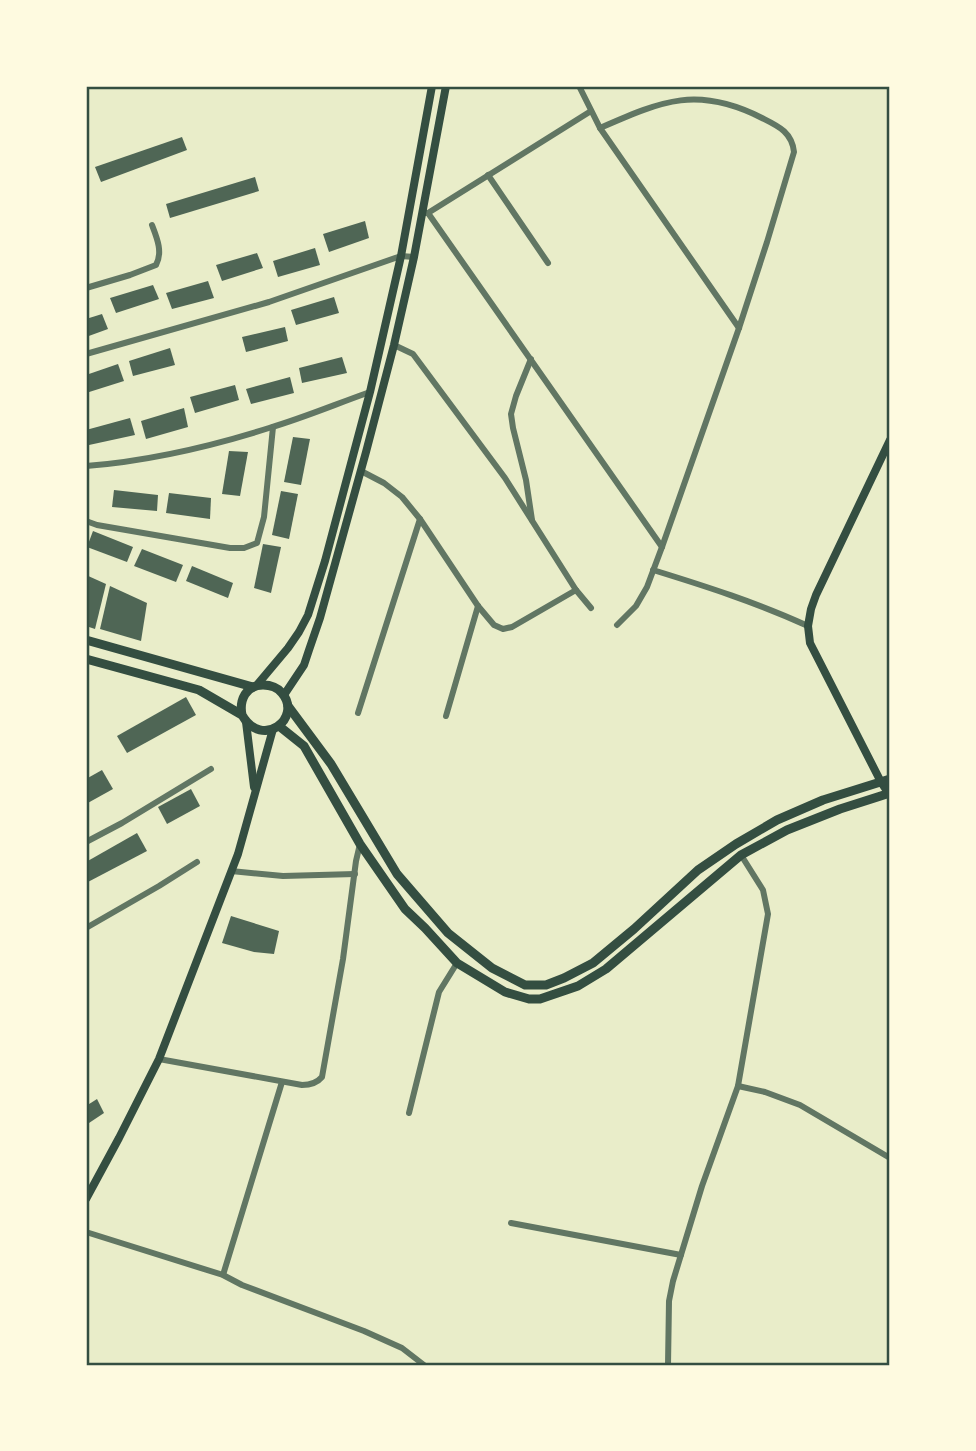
<svg xmlns="http://www.w3.org/2000/svg" width="976" height="1451" font-family="'Fira Sans',sans-serif">
<style>
.building{fill:#4f6655}
.lines{fill:none;stroke-linecap:round;stroke-linejoin:round}
.minor{stroke:#617663;stroke-width:6}
.secondary{stroke:#344e41;stroke-width:8}
.primary{stroke:#344e41;stroke-width:9}
.neatline{fill:none;stroke:#344e41;stroke-width:2.5}
</style>
<rect width="100%" height="100%" fill="#e9edc9"/>
<g class="building">
<path d="M182,137L187,150L101,182L95,167Z"/>
<path d="M255,177L259,191L170,218L166,204Z"/>
<path d="M365,221L369,238L329,252L323,234Z"/>
<path d="M315,248L320,265L278,277L273,261Z"/>
<path d="M257,253L263,268L222,281L216,265Z"/>
<path d="M208,281L214,298L172,309L166,293Z"/>
<path d="M153,285L159,299L116,313L110,298Z"/>
<path d="M334,297L339,313L296,325L291,310Z"/>
<path d="M102,314L108,329L86,337V319Z"/>
<path d="M285,327L288,341L246,352L242,337Z"/>
<path d="M170,348L175,365L133,376L129,361Z"/>
<path d="M342,357L347,373L302,383L299,368Z"/>
<path d="M118,364L124,381L86,393V375Z"/>
<path d="M290,377L294,393L251,404L246,389Z"/>
<path d="M235,385L239,400L195,413L190,397Z"/>
<path d="M184,408L188,427L146,439L141,421Z"/>
<path d="M130,418L135,435L89,445L86,430Z"/>
<path d="M293,437L310,439L301,485L284,482Z"/>
<path d="M229,451L248,452L240,496L222,494Z"/>
<path d="M114,490L158,495L157,511L112,507Z"/>
<path d="M281,491L298,494L289,539L272,535Z"/>
<path d="M169,493L211,498L210,519L166,513Z"/>
<path d="M93,531L133,547L127,562L87,547Z"/>
<path d="M263,544L281,547L271,593L254,588Z"/>
<path d="M142,549L183,565L176,582L134,566Z"/>
<path d="M192,566L233,583L228,598L186,581Z"/>
<path d="M86,575L106,584L95,629L86,626Z"/>
<path d="M110,586L147,603L141,641L100,629Z"/>
<path d="M186,697L196,715L127,753L117,736Z"/>
<path d="M102,770L113,789L86,804V779Z"/>
<path d="M191,789L200,806L167,824L158,807Z"/>
<path d="M137,833L147,851L86,883V862Z"/>
<path d="M231,916L279,931L274,954L254,952L222,943Z"/>
<path d="M97,1099L104,1113L86,1125V1106Z"/>
</g>
<g class="lines">
<g class="minor">
<path d="M579,86L600,128L739,328"/>
<path d="M600,128C662,101 697,85 762,118C778,126 792,132 794,152L767,242L739,328L662,547L647,587L636,606L617,625"/>
<path d="M488,175L548,263"/>
<path d="M423,213H428L662,547"/>
<path d="M428,213L591,111"/>
<path d="M86,288L130,275L156,265C163,252 157,238 152,225"/>
<path d="M394,345L413,354L505,478L576,590L591,608"/>
<path d="M86,354L269,302L401,256L414,257"/>
<path d="M531,359L516,396L511,414L513,428L526,480L532,520"/>
<path d="M86,466C148,461 209,447 269,428C303,418 336,404 370,392"/>
<path d="M361,471L384,483L402,497L420,519L478,606L494,625L503,629L512,627L576,590"/>
<path d="M86,521L97,525L230,548H244L257,543L264,517L273,427"/>
<path d="M653,570C705,586 758,603 808,626"/>
<path d="M358,713L420,519"/>
<path d="M446,716L478,606"/>
<path d="M86,842L122,823L211,769"/>
<path d="M231,871L283,876L355,874"/>
<path d="M86,928L159,886L197,862"/>
<path d="M159,1059L302,1085C311,1085 317,1083 322,1077L343,959L356,861L360,844"/>
<path d="M738,1086L765,1092L800,1105L890,1158"/>
<path d="M409,1113L439,992L457,963"/>
<path d="M511,1223L681,1255"/>
<path d="M86,1232L223,1275L242,1285L364,1331L402,1348L424,1365"/>
<path d="M223,1275L282,1082"/>
<path d="M668,1365L669,1301L673,1281L702,1186L738,1086L768,914L763,890L741,855"/>
</g>
<g class="secondary">
<path d="M257,685L288,648L299,632L308,615L325,561L370,392L401,256L432,86"/>
<path d="M284,695L304,665L309,650L320,618L366,452L394,345L414,257L446,86"/>
<path d="M246,722L254,787"/>
<path d="M889,794L881,782L810,643L808,626L811,609L816,595L890,440"/>
<path d="M86,1199L119,1138L159,1059L238,854L273,729"/>
</g>
<g class="primary">
<path d="M86,640L253,687"/>
<path d="M86,659L199,690L242,715C262,750 303,718 282,693C277,687 271,685 263,685C246,685 239,700 242,715"/>
<path d="M288,706L331,764L397,874L448,933L492,968L525,985H546L564,978L593,963L634,929L698,870L736,844L777,820L823,800L890,779"/>
<path d="M279,726L304,746L360,844L405,909L425,928L457,963L505,992L529,999H540L578,986L606,969L741,855L787,830L840,809L890,793"/>
</g>
</g>
<rect width="976" height="1451" fill="none" stroke="#fefae0" stroke-width="175"/>
<rect x="88" y="88" width="800" height="1276" class="neatline"/>
</svg>
